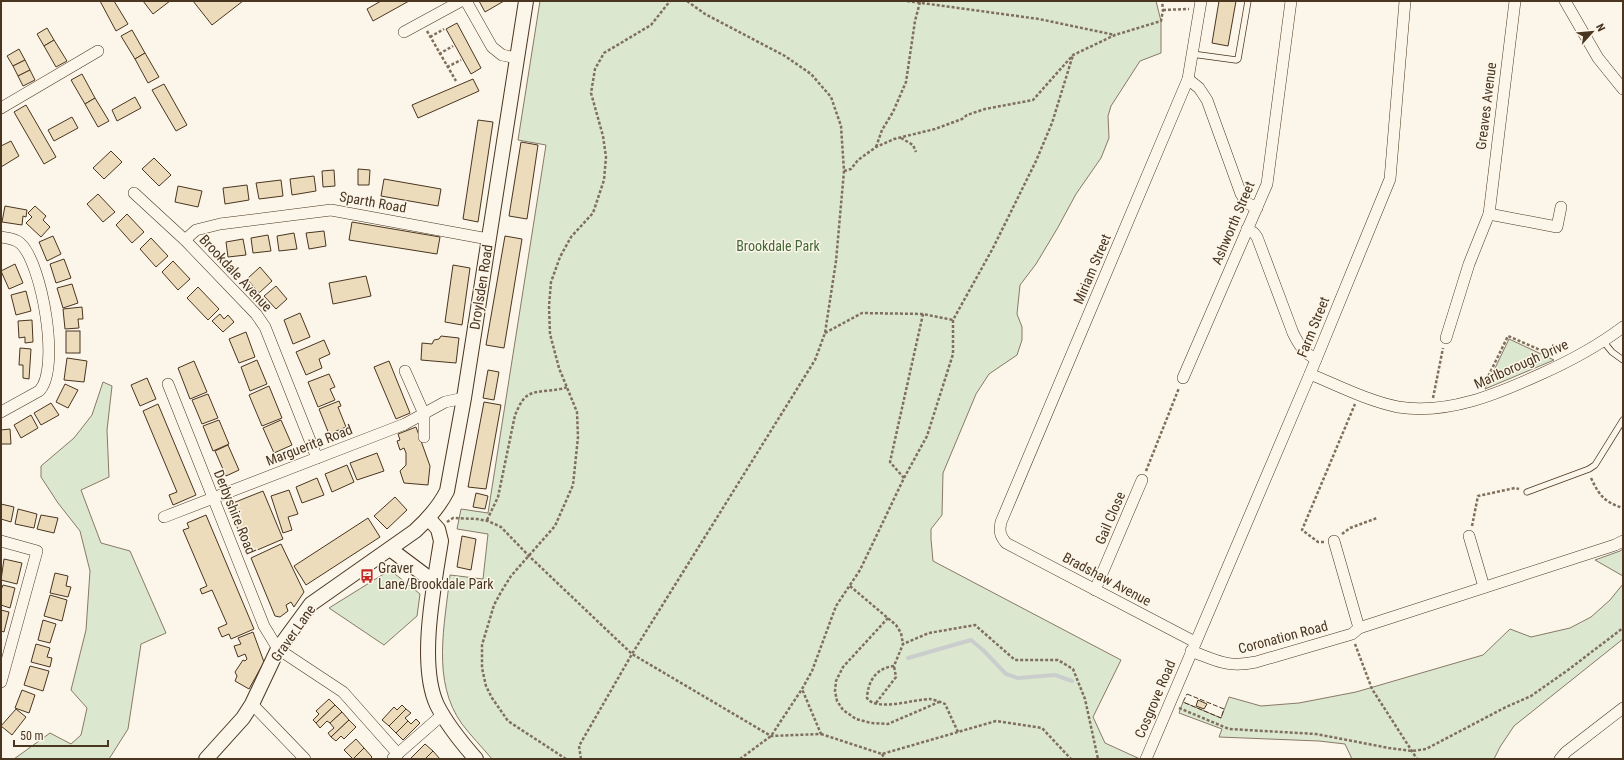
<svg xmlns="http://www.w3.org/2000/svg" width="1624" height="760" font-family="'Roboto Condensed',sans-serif">
<style>
.green{fill:#dce7d0;stroke:#887966}
.lines{fill:none;stroke-linecap:round;stroke-linejoin:round}
.stream{stroke:#c9cecd;stroke-width:4}
.building{fill:#ecdcbc;stroke:#4a3520}
.service-casing{stroke:#4a3520;stroke-width:7}
.minor-casing{stroke:#4a3520;stroke-width:12}
.tertiary-casing{stroke:#4a3520;stroke-width:16}
.path{stroke:#7f6f5c;stroke-width:2.5;stroke-dasharray:3 2;stroke-linecap:butt}
.service{stroke:#fbf6e9;stroke-width:5.5}
.minor{stroke:#fbf6e9;stroke-width:11}
.tertiary{stroke:#fbf6e9;stroke-width:14}
.fence{stroke:#4a3520;stroke-width:1;stroke-dasharray:5 2;stroke-linecap:butt}
.labels{text-anchor:middle;dominant-baseline:central;stroke-width:3;stroke-linejoin:round;paint-order:stroke}
.street-label{font-size:14px;fill:#4a3520;stroke:#fbf6e9}
.park-label{font-size:14px;fill:#436837;stroke:#fbf6e9}
.poi-label{font-size:14px;fill:#4a3520;stroke:#fbf6e9;text-anchor:start}
</style>
<rect width="100%" height="100%" fill="#fbf6e9"/>
<g class="green">
<path d="M540,1H1156L1161,21V53L1140,61L1111,106L1108,116L1109,138L1101,158L1076,194L1057,229L1036,264L1020,285L1017,314L1022,327V340L1017,355L989,374L976,394L943,473L942,515L931,529V539L933,561L1121,660L1093,717L1105,743L1140,759H492C482,747 471,736 462,724C431,681 445,624 450,575L483,579L488,534L457,529L461,509L488,513L546,145L518,140Z"/>
<path d="M1509,339L1554,360L1485,389Z"/>
<path d="M103,382L112,386L107,430L109,477L81,490L101,543L130,551L166,633L141,644L128,729L109,759H14L50,733L71,744L81,735L87,708L71,690L86,630L90,571L80,531L58,503L41,477V466L74,438L92,415Z"/>
<path d="M1623,549V576L1595,560L1620,551Z"/>
<path d="M390,570L420,594L417,616L384,645L329,608Z"/>
<path d="M1623,584V639L1514,726L1500,747L1494,759H1352L1345,744L1319,741L1219,737L1222,729L1179,713L1183,702L1221,718L1229,697L1261,706L1299,703L1356,692L1483,655L1510,629L1531,637L1570,628L1591,617L1610,600Z"/>
</g>
<g class="lines">
<path class="stream" d="M908,658L971,640L983,650L1006,674L1018,678L1055,675L1072,681"/>
</g>
<g class="building">
<path d="M100,1H114L128,24L116,31Z"/>
<path d="M143,1H170L153,14Z"/>
<path d="M193,1H243L212,25Z"/>
<path d="M381,1H409L373,21L367,9Z"/>
<path d="M479,1H504L485,12Z"/>
<path d="M1219,1H1236L1228,46L1212,43Z"/>
<path d="M457,23L481,68L471,74L446,29Z"/>
<path d="M47,28L54,40L44,46L37,34Z"/>
<path d="M132,30L145,53L135,59L121,36Z"/>
<path d="M54,40L67,61L56,67L44,46Z"/>
<path d="M19,49L25,60L13,66L7,56Z"/>
<path d="M145,53L159,77L148,83L135,59Z"/>
<path d="M25,60L30,70L18,76L13,66Z"/>
<path d="M30,70L35,80L23,86L18,76Z"/>
<path d="M82,74L95,98L85,104L71,80Z"/>
<path d="M473,79L479,91L418,118L412,105Z"/>
<path d="M164,84L187,125L176,131L152,90Z"/>
<path d="M135,97L141,108L117,121L112,110Z"/>
<path d="M95,98L109,121L98,127L85,104Z"/>
<path d="M26,105L56,157L44,164L14,112Z"/>
<path d="M72,117L78,128L54,141L48,130Z"/>
<path d="M478,120L493,122L478,222L463,219Z"/>
<path d="M11,141L19,156L1,167V146Z"/>
<path d="M521,142L538,145L527,219L509,216Z"/>
<path d="M111,151L122,162L104,179L93,168Z"/>
<path d="M154,158L171,175L159,186L142,169Z"/>
<path d="M358,169L370,170L369,185H358Z"/>
<path d="M334,170L335,186L323,187L322,171Z"/>
<path d="M314,176L316,191L292,195L290,179Z"/>
<path d="M384,179L441,189L438,206L381,196Z"/>
<path d="M281,180L283,196L259,199L256,183Z"/>
<path d="M247,185L249,200L225,204L223,188Z"/>
<path d="M178,186L202,191L198,207L175,202Z"/>
<path d="M98,194L115,212L103,222L87,204Z"/>
<path d="M5,206L27,210L26,217L23,216L22,225L2,222Z"/>
<path d="M35,206L46,216L43,220L50,227L41,237L26,223L32,217L28,213Z"/>
<path d="M127,214L144,232L132,243L116,225Z"/>
<path d="M352,222L440,237L437,254L349,240Z"/>
<path d="M324,231L326,246L309,249L306,233Z"/>
<path d="M294,233L297,249L279,251L277,236Z"/>
<path d="M268,235L271,251L253,253L251,238Z"/>
<path d="M53,236L61,254L47,261L39,242Z"/>
<path d="M505,236L522,239L504,348L486,345Z"/>
<path d="M151,238L168,256L156,267L140,249Z"/>
<path d="M243,239L246,255L228,257L226,242Z"/>
<path d="M64,259L71,278L56,283L50,264Z"/>
<path d="M173,261L190,279L178,290L162,272Z"/>
<path d="M15,264L23,283L9,289L1,271Z"/>
<path d="M453,265L470,268L462,325L445,322Z"/>
<path d="M260,267L272,281L259,293L247,279Z"/>
<path d="M366,276L371,296L333,304L329,283Z"/>
<path d="M72,284L78,303L63,308L57,288Z"/>
<path d="M276,286L287,299L276,309L264,296Z"/>
<path d="M198,287L219,309L208,320L187,298Z"/>
<path d="M26,291L31,311L16,315L11,295Z"/>
<path d="M82,307L83,319H78L79,328L65,329L63,309Z"/>
<path d="M300,313L310,337L293,344L284,320Z"/>
<path d="M220,314L224,319L228,315L234,322L223,332L212,321Z"/>
<path d="M32,320L33,342L25,343V337L19,338L18,321Z"/>
<rect x="66" y="331" width="14" height="22"/>
<path d="M246,332L255,357L239,363L229,339Z"/>
<path d="M441,336L459,338L456,363L421,360L422,343L432,344L434,340L439,339Z"/>
<path d="M324,340L330,354L319,359L322,368L306,375L296,352Z"/>
<path d="M20,348L31,349L29,379L23,378V365H19Z"/>
<path d="M67,358L87,361L84,382L64,380Z"/>
<path d="M257,360L267,384L250,391L241,367Z"/>
<path d="M194,361L207,392L190,399L178,368Z"/>
<path d="M389,361L410,413L396,419L374,367Z"/>
<path d="M488,370L499,372L494,400L483,398Z"/>
<path d="M329,374L335,387L330,389L335,400L318,407L308,382Z"/>
<path d="M147,378L156,399L140,406L131,385Z"/>
<path d="M65,384L78,390L68,408L56,402Z"/>
<path d="M269,386L282,418L262,426L249,395Z"/>
<path d="M208,394L218,418L202,424L192,400Z"/>
<path d="M339,401L341,406L338,407L346,427L329,434L319,409Z"/>
<path d="M484,402L501,405L486,489L468,487Z"/>
<path d="M51,403L59,415L41,425L34,413Z"/>
<path d="M158,404L196,495L173,505L169,495L177,492L143,411Z"/>
<path d="M31,415L38,428L21,438L14,425Z"/>
<path d="M219,420L229,444L213,451L203,426Z"/>
<path d="M281,420L292,445L274,453L263,428Z"/>
<path d="M416,427L430,466L428,485L404,483L400,471L406,465V453L404,448L400,450L397,441L400,440L398,434Z"/>
<path d="M10,429L11,444H1V430Z"/>
<path d="M228,445L239,470L226,476L215,451Z"/>
<path d="M377,453L384,471L357,480L350,463Z"/>
<path d="M347,465L354,482L332,492L325,474Z"/>
<path d="M317,478L324,495L302,503L296,487Z"/>
<path d="M289,490L298,514L288,517L292,530L283,533L271,496Z"/>
<path d="M263,491L283,539L248,554L228,505Z"/>
<path d="M476,493L488,496L485,509L473,507Z"/>
<path d="M395,497L407,510L387,529L374,516Z"/>
<path d="M1,504L14,507L11,522L1,519Z"/>
<path d="M18,509L37,514L34,528L15,524Z"/>
<path d="M41,515L58,518L54,533L37,529Z"/>
<path d="M206,515L254,629L231,639L229,634L222,637L218,628L227,624L212,590L202,594L200,589L207,586L183,530L189,528L187,523Z"/>
<path d="M368,518L380,537L306,585L294,566Z"/>
<path d="M462,536L476,539L471,570L457,567Z"/>
<path d="M281,544L304,592L294,607L291,602L286,605L288,611L280,617L275,616L251,558Z"/>
<path d="M4,559L22,563L17,584L1,580Z"/>
<path d="M55,573L68,576L66,586L71,587L68,597L50,593Z"/>
<path d="M3,585L15,588L10,608L1,605V590Z"/>
<path d="M50,595L67,600L62,621L44,616Z"/>
<path d="M1,610L9,612L4,632L1,631Z"/>
<path d="M43,620L56,624L50,643L38,640Z"/>
<path d="M253,632L264,662L249,689L235,681L237,676L235,672L243,660L245,661L247,659L245,654L238,657L234,646L241,644L238,638Z"/>
<path d="M36,644L50,648L47,657L52,658L50,667L31,662Z"/>
<path d="M30,666L49,671L43,691L24,685Z"/>
<path d="M22,690L35,695L29,713L15,708Z"/>
<path d="M329,699L335,705L316,723L313,720L319,714L316,711Z"/>
<path d="M1198,700L1207,704L1204,709L1196,706Z"/>
<path d="M335,705L342,712L330,723L327,721L320,728L316,723Z"/>
<path d="M402,705L406,709L389,726L382,720L394,707L397,710Z"/>
<path d="M16,709L26,717L12,735L1,726Z"/>
<path d="M406,709L411,713L405,718L408,721L396,733L389,726Z"/>
<path d="M342,712L349,720L331,737L328,733L334,728L330,723Z"/>
<path d="M416,719L420,723L403,740L396,733L408,721L411,724Z"/>
<path d="M349,720L356,727L344,739L341,736L336,741L331,737Z"/>
<path d="M356,739L364,748L353,759L344,750Z"/>
<path d="M425,744L433,751L425,759H410Z"/>
<path d="M364,748L372,757L370,759H353Z"/>
<path d="M433,751L440,759H425Z"/>
</g>
<g class="lines">
<defs>
<g id="service">
<path d="M1192,54L1236,60L1238,59L1248,1"/>
<path d="M1603,341L1612,352L1623,360"/>
<path d="M1527,492L1589,469L1595,465L1623,420"/>
</g>
<g id="minor">
<path d="M466,1L492,47L502,55L516,58"/>
<path d="M1515,1L1489,214L1557,227L1561,207"/>
<path d="M1565,1L1598,58L1623,89"/>
<path d="M404,32L461,1"/>
<path d="M1188,79L1199,88L1207,100L1241,194L1247,203L1257,208"/>
<path d="M1,108L98,51"/>
<path d="M134,193L185,240L256,314L265,327L317,458"/>
<path d="M1247,229L1254,233L1257,237L1293,333C1299,345 1304,353 1316,359"/>
<path d="M1,237C8,238 16,239 21,244C42,264 61,370 39,391L1,412"/>
<path d="M185,240L196,230L220,224L331,210L488,239"/>
<path d="M1446,338L1469,264L1489,214"/>
<path d="M405,371L424,414V437"/>
<path d="M1310,374C1339,386 1368,401 1398,407C1448,415 1497,394 1541,374C1570,361 1598,346 1623,327"/>
<path d="M1183,378L1267,184L1291,1"/>
<path d="M168,384L264,626L278,649L343,692L398,754"/>
<path d="M164,517L405,424L445,402L464,398"/>
<path d="M1469,536L1484,587"/>
<path d="M1,541L37,551L1,682"/>
<path d="M1334,541L1359,628"/>
<path d="M1095,590L1142,480"/>
<path d="M1195,642L1006,543C1000,536 999,531 1001,522L1188,79L1201,1"/>
<path d="M1191,651C1218,661 1227,668 1256,662L1352,634L1359,628L1615,545L1623,541"/>
<path d="M252,704L305,759"/>
<path d="M393,758L442,715"/>
<path d="M1146,759L1310,374L1390,179L1405,1"/>
<path d="M1560,759L1566,752L1623,708"/>
</g>
<g id="tertiary">
<path d="M429,519L438,529L441,541C434,586 418,664 437,705C447,725 461,742 476,759"/>
<path d="M390,549L434,582"/>
<path d="M206,759L243,718L252,704L278,649L311,604L415,531C428,519 439,507 447,491L464,398L526,1"/>
</g>
</defs>
<use href="#service" class="service-casing"/>
<use href="#minor" class="minor-casing"/>
<use href="#tertiary" class="tertiary-casing"/>
<g class="path">
<path d="M907,1L1039,19L1115,35"/>
<path d="M1163,10L1189,9"/>
<path d="M427,31L456,81"/>
<path d="M430,37L444,29"/>
<path d="M439,54L453,46"/>
<path d="M447,67L461,60"/>
<path d="M901,138L913,145L916,152"/>
<path d="M876,147L882,130L893,112L906,82L915,21L920,2"/>
<path d="M844,171L851,169L858,160L876,147L894,139L935,129L962,119L967,115L985,109L1033,100L1073,55L1115,35L1161,21L1163,10L1162,1"/>
<path d="M825,333L862,313L923,314L953,320"/>
<path d="M1484,385L1508,336L1554,356"/>
<path d="M1433,398L1443,348"/>
<path d="M1146,471L1179,388"/>
<path d="M904,478L890,462L923,314"/>
<path d="M1591,478C1599,495 1604,502 1623,508"/>
<path d="M487,520L498,497L515,415C518,409 521,400 527,396C536,389 556,392 567,387"/>
<path d="M447,522L453,518L477,519L488,521L501,527L529,556L632,654L771,736L821,734L802,689"/>
<path d="M1472,526L1478,496L1515,488L1519,489"/>
<path d="M1342,534L1350,528L1377,518"/>
<path d="M1324,542H1318L1302,530L1355,404"/>
<path d="M850,586L896,625L901,633L903,644"/>
<path d="M888,618L843,667L836,681L835,691L837,701L843,710L856,719L871,723L888,724L939,702"/>
<path d="M1355,644L1372,689L1417,759"/>
<path d="M876,703L896,677L894,666"/>
<path d="M1179,708L1229,729L1316,734L1389,748L1412,751L1426,749L1506,707L1531,696L1568,670L1623,628"/>
<path d="M958,732L945,704C941,702 935,700 930,699C915,699 876,712 867,698C868,681 876,668 894,666L903,644L929,633L975,625L1015,660H1058L1073,669L1085,699L1098,759"/>
<path d="M821,734L882,754L996,721L1042,728L1071,759"/>
<path d="M882,754L885,759"/>
<path d="M566,759L508,721L492,698L486,686L482,668V645L494,605L501,592L511,576L555,526L573,485L578,437L577,412L559,368L550,334L549,306L551,282L560,257L571,237L593,213L604,180L606,157L603,136L591,93L595,69L604,53L651,25L670,1"/>
<path d="M581,759L579,746L632,654L815,360L825,333L836,261L844,171L841,126L831,97L811,74L785,56L705,14L687,1"/>
<path d="M740,759L771,736L802,689L812,671L836,606L860,570L904,478L927,436L953,354V320L993,248L1036,161L1052,123L1073,55"/>
</g>
<use href="#service" class="service"/>
<use href="#minor" class="minor"/>
<use href="#tertiary" class="tertiary"/>
<path class="fence" d="M1187,694L1224,709L1221,718L1183,702Z"/>
</g>
<defs>
<symbol id="bus-bare" viewBox="-9 -9 18 18"><path d="M-5-6H5V4H4V6H2V4H-2V6H-4V4H-5ZM-3.5-4V0h7V-4ZM-3.5 1.2v1.5H-2V1.2ZM2 1.2v1.5H3.5V1.2Z" fill="#c62828" stroke="#fbf6e9" stroke-width="2.5" paint-order="stroke"/></symbol>
</defs>
<g fill-rule="evenodd">
<use href="#bus-bare" x="357" y="566" width="20" height="20"/>
</g>
<g class="labels">
<g class="street-label">
<text transform="translate(1486 106) rotate(-83)">Greaves Avenue</text>
<text transform="translate(373 202) rotate(10)">Sparth Road</text>
<text transform="translate(1233 223) rotate(-67)">Ashworth Street</text>
<text transform="translate(1092 269) rotate(-67)">Miriam Street</text>
<text transform="translate(236 273) rotate(47)">Brookdale Avenue</text>
<text transform="translate(481 287) rotate(-81)">Droylsden Road</text>
<text transform="translate(1313 327) rotate(-68)">Farm Street</text>
<text transform="translate(1521 364) rotate(-24)">Marlborough Drive</text>
<text transform="translate(309 445) rotate(-21)">Marguerita Road</text>
<text transform="translate(235 512) rotate(68)">Derbyshire Road</text>
<text transform="translate(1110 518) rotate(-67)">Gail Close</text>
<text transform="translate(1107 579) rotate(28)">Bradshaw Avenue</text>
<text transform="translate(293 633) rotate(-55)">Graver Lane</text>
<text transform="translate(1283 637) rotate(-15)">Coronation Road</text>
<text transform="translate(1155 699) rotate(-67)">Cosgrove Road</text>
</g>
<g class="park-label">
<text x="778" y="246">Brookdale Park</text>
</g>
<g class="poi-label">
<text x="378" y="568">Graver<tspan x="378" dy="16">Lane/Brookdale Park</tspan></text>
</g>
</g>
<rect width="1624" height="760" fill="none" stroke="#4a3520" stroke-width="4"/>
<g transform="translate(1592 32) rotate(63)" stroke="#fbf6e9" stroke-width="3" paint-order="stroke">
<path d="M0-3L7 15L0 10L-7 15Z" fill="#4a3520"/>
<text y="-6" font-size="11" font-weight="bold" text-anchor="middle" fill="#4a3520">N</text>
</g>
<path d="M14 740v6h94v-6" fill="none" stroke="#4a3520" stroke-width="2"/>
<text x="20" y="740" font-size="12" fill="#4a3520" stroke="#fbf6e9" stroke-width="3" paint-order="stroke">50 m</text>
</svg>
